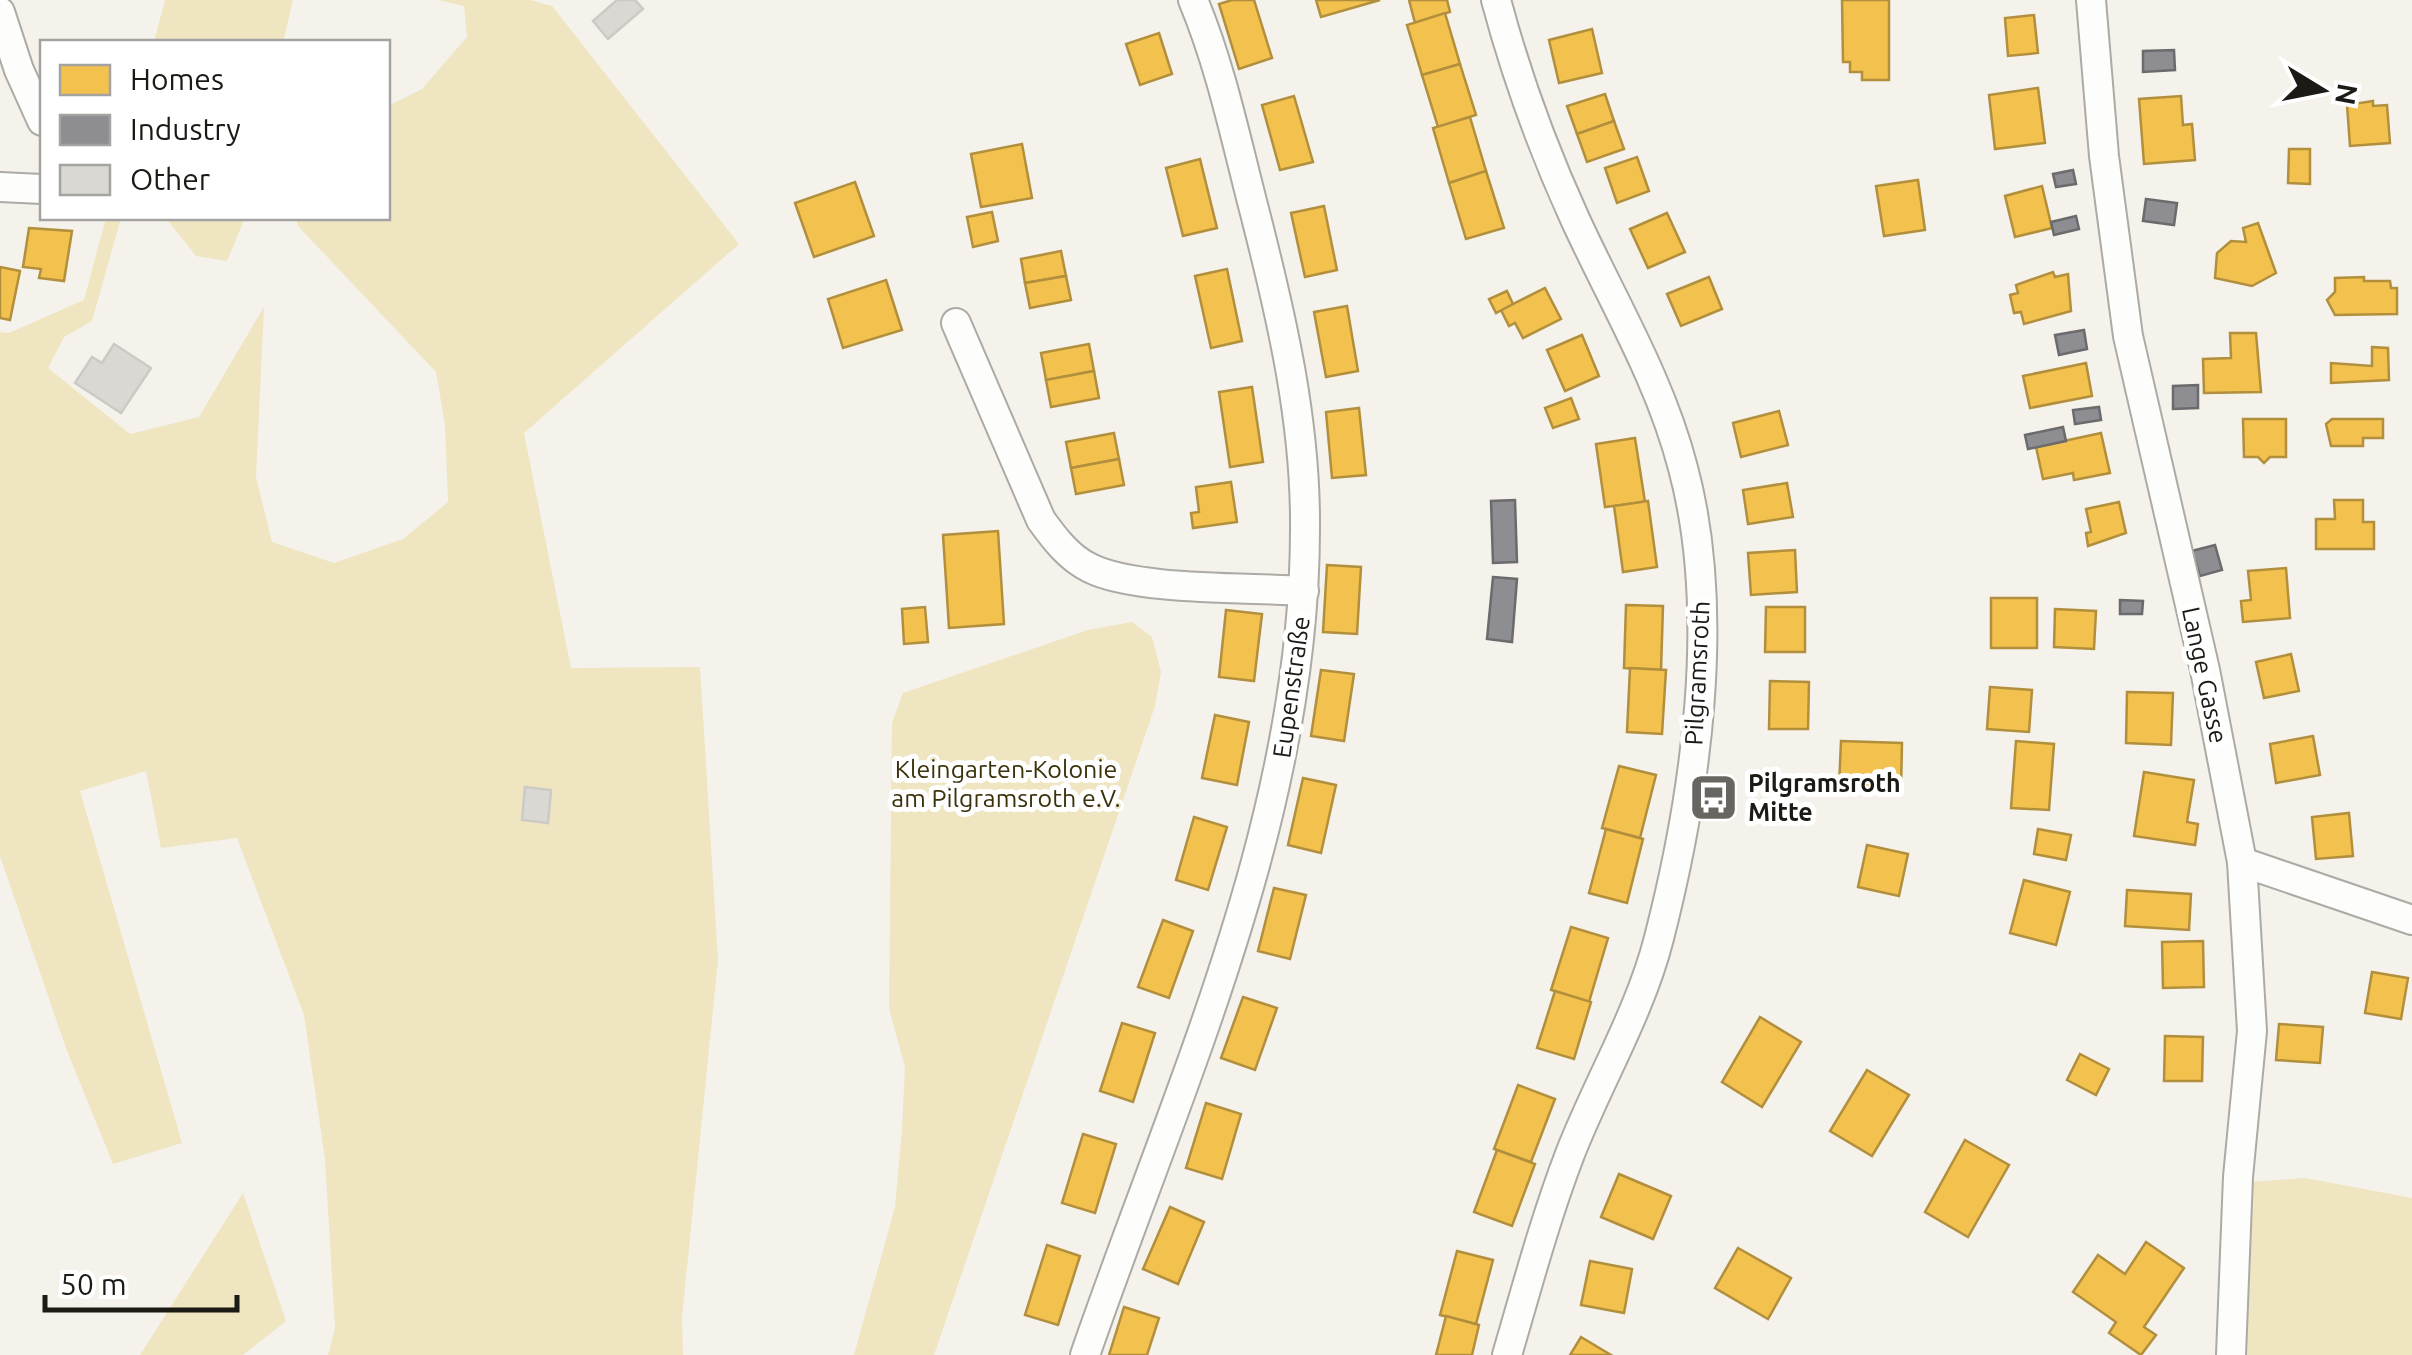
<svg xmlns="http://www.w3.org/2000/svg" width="2412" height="1355" font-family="Ubuntu,sans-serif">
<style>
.green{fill:#efe5c1}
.homes{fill:#f2c14e;stroke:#b28f3d;stroke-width:2.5}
.industry{fill:#8d8d92;stroke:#6b6a6c;stroke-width:2.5}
.building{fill:#d9d8d2;stroke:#cccac5;stroke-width:2.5}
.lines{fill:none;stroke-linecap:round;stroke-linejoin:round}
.minor-casing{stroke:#acaaa5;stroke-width:32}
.minor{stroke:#fdfdfc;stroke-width:28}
.labels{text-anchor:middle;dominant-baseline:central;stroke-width:10;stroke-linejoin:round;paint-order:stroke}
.street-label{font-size:25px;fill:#1c1a15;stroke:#fff}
.park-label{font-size:25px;fill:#3b310b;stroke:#fff}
.poi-label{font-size:25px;font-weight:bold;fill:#1c1a15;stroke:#fff;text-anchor:start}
</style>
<rect width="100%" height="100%" fill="#f4f2ea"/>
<g class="green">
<path d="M165,0H293L283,42H154Z"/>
<path d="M438,0H530L552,6L739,244L524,433L571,668L700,667L718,960L682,1317L683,1355H328L335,1328L325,1159L304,1015L237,838L161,848L146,771L80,791L182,1143L113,1164L67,1051L0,856V332L9,333L84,300L106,218H121L92,321L64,337L48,368L130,434L199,417L264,307L256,477L272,542L334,563L403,539L448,502L445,425L436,372L298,226L296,218H388V106L422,89L467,37L464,6Z"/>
<path d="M166,218H245L227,261L196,256Z"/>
<path d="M1132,622L1152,637L1161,672L1155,706L934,1355H854L895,1207L902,1130L905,1067L889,1009L892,723L903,693L1088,630Z"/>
<path d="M2305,1178L2412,1198V1355H2243L2251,1182Z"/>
<path d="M243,1193L286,1321L243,1355H140Z"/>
</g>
<g class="homes">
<path d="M1232,0H1254L1272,58L1239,69L1219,4Z"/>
<path d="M1316,0H1380L1321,17Z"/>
<path d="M1409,0H1447L1450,12L1415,23Z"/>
<path d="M1842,0H1889V80H1862V72H1850V62H1843Z"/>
<path d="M1445,13L1460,64L1422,75L1407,25Z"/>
<path d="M2034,15L2038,53L2008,56L2005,18Z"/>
<path d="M1592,29L1602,73L1559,83L1549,40Z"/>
<path d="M1159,33L1172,74L1140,85L1126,44Z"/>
<path d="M1460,64L1476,115L1438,127L1422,75Z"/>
<path d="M2038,88L2045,143L1995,149L1989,95Z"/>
<path d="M1605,94L1614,121L1577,134L1567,106Z"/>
<path d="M1294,96L1313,162L1280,170L1262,105Z"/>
<path d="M2181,96L2183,125L2192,124L2195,160L2144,164L2139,99Z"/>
<path d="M2373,101V106L2387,105L2390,143L2350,146L2347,105Z"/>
<path d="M1470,117L1486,171L1449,183L1433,128Z"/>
<path d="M1614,121L1624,149L1587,162L1577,134Z"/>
<path d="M1022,144L1032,198L981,207L971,154Z"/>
<path d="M2289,149H2310V184L2288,183Z"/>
<path d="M1637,157L1649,191L1617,203L1605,168Z"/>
<path d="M1200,159L1217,228L1183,236L1166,168Z"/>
<path d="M1486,171L1504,228L1466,239L1449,183Z"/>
<path d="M1918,180L1925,230L1884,236L1876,186Z"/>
<path d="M855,182L874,236L814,257L795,203Z"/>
<path d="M2042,186L2052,228L2015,237L2005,196Z"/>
<path d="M1324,206L1337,270L1305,277L1291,213Z"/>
<path d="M992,212L998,241L973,247L967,217Z"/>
<path d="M1667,213L1685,252L1648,268L1630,229Z"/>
<path d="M2258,223L2276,273L2252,286L2215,278L2217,253L2231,241L2246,242L2243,228Z"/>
<path d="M29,228L72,231L64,281L39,278L41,269L23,267Z"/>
<path d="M1061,251L1066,276L1025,283L1021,259Z"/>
<path d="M0,267L20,271L10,320L0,318Z"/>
<path d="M1227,269L1242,341L1211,348L1195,276Z"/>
<path d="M2053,272L2055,277L2068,274L2071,311L2024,324L2021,312L2014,313L2010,295L2018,293L2016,285Z"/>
<path d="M1066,276L1071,300L1030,308L1025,283Z"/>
<path d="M1709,277L1722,309L1681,326L1667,294Z"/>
<path d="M2364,277V281H2390L2391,288H2397V314L2335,315L2327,300L2335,292V278Z"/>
<path d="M886,280L902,330L843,348L828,299Z"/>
<path d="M1545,288L1561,319L1523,338L1515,323L1509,326L1501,310Z"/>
<path d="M1507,291L1513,304L1496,313L1489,299Z"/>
<path d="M1347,306L1358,371L1326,377L1314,312Z"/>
<path d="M2230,333H2256L2261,392L2204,393L2203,359L2231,358Z"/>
<path d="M1582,335L1599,376L1565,391L1547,350Z"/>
<path d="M1089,344L1094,371L1046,380L1041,353Z"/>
<path d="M2372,347L2388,348L2389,380L2331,383V363L2372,366Z"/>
<path d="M2086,363L2092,396L2030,408L2023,376Z"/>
<path d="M1094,371L1099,398L1051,407L1046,380Z"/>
<path d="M1252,387L1263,462L1230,467L1219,392Z"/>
<path d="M1571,398L1579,419L1553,428L1545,408Z"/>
<path d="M1359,408L1366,475L1332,478L1326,412Z"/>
<path d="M1779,411L1788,445L1741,457L1733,423Z"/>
<path d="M2243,419H2286V457H2270L2264,463L2258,457H2244Z"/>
<path d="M2332,419H2383V438H2363V446H2331L2326,424Z"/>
<path d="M1114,433L1119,459L1071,468L1066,442Z"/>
<path d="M2101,433L2110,473L2074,480L2073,473L2043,479L2036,447Z"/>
<path d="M1635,438L1645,502L1605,507L1596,444Z"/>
<path d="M1119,459L1124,485L1076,494L1071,468Z"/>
<path d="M1231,482L1237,522L1193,528L1191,513L1199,512L1196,487Z"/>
<path d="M1787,483L1793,517L1748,524L1743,490Z"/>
<path d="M2334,500H2363V522H2374V549H2316V519H2335Z"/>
<path d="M1648,501L1657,567L1623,572L1614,506Z"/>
<path d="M2119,502L2126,533L2088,546L2086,533L2091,532L2086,509Z"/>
<path d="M998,531L1004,624L949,628L943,535Z"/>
<path d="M1795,550L1797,592L1751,595L1748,553Z"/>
<path d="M1327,565L1361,567L1357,634L1323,632Z"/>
<path d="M2286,568L2290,618L2243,622L2241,601L2251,600L2248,571Z"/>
<rect x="1991" y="598" width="46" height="50"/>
<path d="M1626,605L1663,606L1661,670L1624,668Z"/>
<path d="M925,607L928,642L904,644L902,609Z"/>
<path d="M1766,607H1805V652H1765Z"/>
<path d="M2055,609L2096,611L2094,649L2054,647Z"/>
<path d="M1226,610L1262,614L1254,681L1219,677Z"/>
<path d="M2291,654L2299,691L2264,698L2256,662Z"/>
<path d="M1630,668L1666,670L1662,734L1627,732Z"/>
<path d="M1321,670L1354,674L1344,741L1311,736Z"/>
<path d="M1770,681L1809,682L1808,729H1769Z"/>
<path d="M1990,687L2032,690L2029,732L1987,729Z"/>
<path d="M2127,692L2173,693L2171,745L2126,743Z"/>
<path d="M1215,715L1249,722L1237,785L1202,778Z"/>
<path d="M2313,736L2320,775L2276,783L2270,744Z"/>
<path d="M1841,741L1902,743L1901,789L1839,787Z"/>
<path d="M2016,741L2054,744L2049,810L2011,808Z"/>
<path d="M1619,766L1656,775L1640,838L1602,828Z"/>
<path d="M2144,772L2194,780L2187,822L2198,824L2195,845L2134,836Z"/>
<path d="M1303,778L1336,785L1321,853L1288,845Z"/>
<path d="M2349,813L2353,856L2316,859L2312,817Z"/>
<path d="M1194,817L1227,827L1208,890L1176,880Z"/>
<path d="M1606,829L1643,839L1627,903L1589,893Z"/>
<path d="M2038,829L2071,835L2066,860L2034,854Z"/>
<path d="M1867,845L1908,854L1899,896L1858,887Z"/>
<path d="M2024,880L2070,892L2056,945L2010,933Z"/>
<path d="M1274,888L1306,895L1290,959L1258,951Z"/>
<path d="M2127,890L2191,894L2189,930L2125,926Z"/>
<path d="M1163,920L1193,931L1169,998L1138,987Z"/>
<path d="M1571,927L1608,938L1589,1002L1551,990Z"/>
<path d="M2203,941L2204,987L2163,988L2162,942Z"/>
<path d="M2372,972L2408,978L2401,1019L2365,1013Z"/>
<path d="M1555,991L1591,1002L1574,1059L1537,1048Z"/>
<path d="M1243,997L1277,1008L1255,1070L1221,1058Z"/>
<path d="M1760,1017L1801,1042L1762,1107L1722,1082Z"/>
<path d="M1122,1023L1155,1033L1133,1102L1100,1091Z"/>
<path d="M2279,1024L2323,1027L2320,1063L2276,1060Z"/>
<path d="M2165,1036L2203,1037L2202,1081H2164Z"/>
<path d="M2080,1054L2109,1069L2096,1095L2067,1080Z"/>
<path d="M1867,1070L1909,1095L1872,1156L1830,1131Z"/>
<path d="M1518,1085L1555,1099L1531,1162L1494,1149Z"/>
<path d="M1206,1103L1241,1114L1222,1179L1186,1168Z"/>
<path d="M1083,1134L1116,1144L1095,1213L1062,1203Z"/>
<path d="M1965,1140L2009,1165L1968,1237L1925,1212Z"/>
<path d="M1497,1150L1535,1164L1512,1226L1474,1212Z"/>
<path d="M1619,1174L1671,1196L1653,1239L1601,1217Z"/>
<path d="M1170,1207L1204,1222L1178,1284L1143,1269Z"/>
<path d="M2146,1242L2184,1268L2144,1327L2156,1335L2141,1355L2109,1333L2116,1322L2073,1292L2098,1255L2125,1274Z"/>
<path d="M1047,1245L1080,1256L1058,1325L1025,1315Z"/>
<path d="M1738,1248L1791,1278L1768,1319L1715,1288Z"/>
<path d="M1457,1251L1493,1260L1476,1324L1440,1315Z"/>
<path d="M1590,1261L1632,1269L1624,1313L1581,1305Z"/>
<path d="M1124,1307L1159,1318L1147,1355H1109Z"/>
<path d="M1446,1316L1479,1325L1472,1355H1436Z"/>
<path d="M1581,1337L1611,1355H1570Z"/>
</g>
<g class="industry">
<path d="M2174,50L2175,70L2143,72V51Z"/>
<path d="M2073,170L2076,184L2056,187L2053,174Z"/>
<path d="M2146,199L2177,203L2174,225L2143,221Z"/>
<path d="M2076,216L2079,229L2054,235L2051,222Z"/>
<path d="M2084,330L2087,349L2059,355L2055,335Z"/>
<path d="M2198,385V408L2173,409V386Z"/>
<path d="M2099,407L2101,420L2075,424L2073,410Z"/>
<path d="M2063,427L2066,441L2028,449L2025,435Z"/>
<path d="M1515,500L1517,562L1493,563L1491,501Z"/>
<path d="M2215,545L2222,570L2200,576L2192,551Z"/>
<path d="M1493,577L1517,579L1512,642L1487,639Z"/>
<path d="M2120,600L2143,601L2142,614H2120Z"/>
</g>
<g class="building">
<path d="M617,0H635L643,9L608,39L593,21Z"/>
<path d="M114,344L151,368L121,413L75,383L92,357L102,363Z"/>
<path d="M525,787L551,790L548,823L522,820Z"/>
</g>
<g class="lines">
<defs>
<g id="minor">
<path d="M1496,0C1516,75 1543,149 1575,219C1613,302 1660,379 1683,468C1722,613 1696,794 1659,938C1640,1013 1598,1082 1570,1154C1545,1219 1527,1287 1507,1355"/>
<path d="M2091,0L2104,156L2128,336L2205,670L2242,862L2252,1031L2238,1177L2231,1355"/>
<path d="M0,12L19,70L42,121"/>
<path d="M0,187L42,189"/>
<path d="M956,323L1041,520C1054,538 1069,558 1090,568C1136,591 1249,587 1304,591"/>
<path d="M2242,862L2412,920"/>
<path d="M1085,1355C1178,1086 1305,819 1305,529C1306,423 1282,319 1256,217C1237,145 1222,69 1193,0"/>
</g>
</defs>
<use href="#minor" class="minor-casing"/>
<use href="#minor" class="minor"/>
</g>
<defs>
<symbol id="bus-square" viewBox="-11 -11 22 22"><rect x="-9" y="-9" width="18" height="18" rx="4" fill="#686660" stroke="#fff"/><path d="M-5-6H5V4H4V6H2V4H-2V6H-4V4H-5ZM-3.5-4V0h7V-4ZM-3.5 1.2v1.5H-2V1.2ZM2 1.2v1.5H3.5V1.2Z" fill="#fff"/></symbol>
</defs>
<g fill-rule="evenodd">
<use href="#bus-square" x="1686" y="770" width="55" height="55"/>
</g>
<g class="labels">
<g class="street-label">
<text transform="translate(1697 673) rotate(-87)">Pilgramsroth</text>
<text transform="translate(2205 675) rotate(78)">Lange Gasse</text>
<text transform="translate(1291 687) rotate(-82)">Eupenstraße</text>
</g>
<g class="park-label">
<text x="1006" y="769">Kleingarten-Kolonie<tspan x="1006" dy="29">am Pilgramsroth e.V.</tspan></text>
</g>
<g class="poi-label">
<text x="1748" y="783">Pilgramsroth<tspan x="1748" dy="29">Mitte</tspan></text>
</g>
</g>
<rect x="40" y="40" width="350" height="180" fill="#ffffff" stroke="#a4a3a1" stroke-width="2.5"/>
<rect x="60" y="65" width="50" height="30" fill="#f2c14e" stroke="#a4a3a1" stroke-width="2.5"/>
<text x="130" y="90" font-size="30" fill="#1c1a15">Homes</text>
<rect x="60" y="115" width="50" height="30" fill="#8d8d92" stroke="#a4a3a1" stroke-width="2.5"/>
<text x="130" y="140" font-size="30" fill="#1c1a15">Industry</text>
<rect x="60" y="165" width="50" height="30" fill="#d9d8d2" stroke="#a4a3a1" stroke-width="2.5"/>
<text x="130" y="190" font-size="30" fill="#1c1a15">Other</text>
<g transform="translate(2322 90) rotate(100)" stroke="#ffffff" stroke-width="8" paint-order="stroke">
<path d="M0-8L18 38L0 25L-18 38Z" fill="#1c1a15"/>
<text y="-15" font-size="28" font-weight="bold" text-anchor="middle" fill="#1c1a15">N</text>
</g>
<path d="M45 1295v15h192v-15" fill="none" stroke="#1c1a15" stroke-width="5"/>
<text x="60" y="1295" font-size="30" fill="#1c1a15" stroke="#ffffff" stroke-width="8" paint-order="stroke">50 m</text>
</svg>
